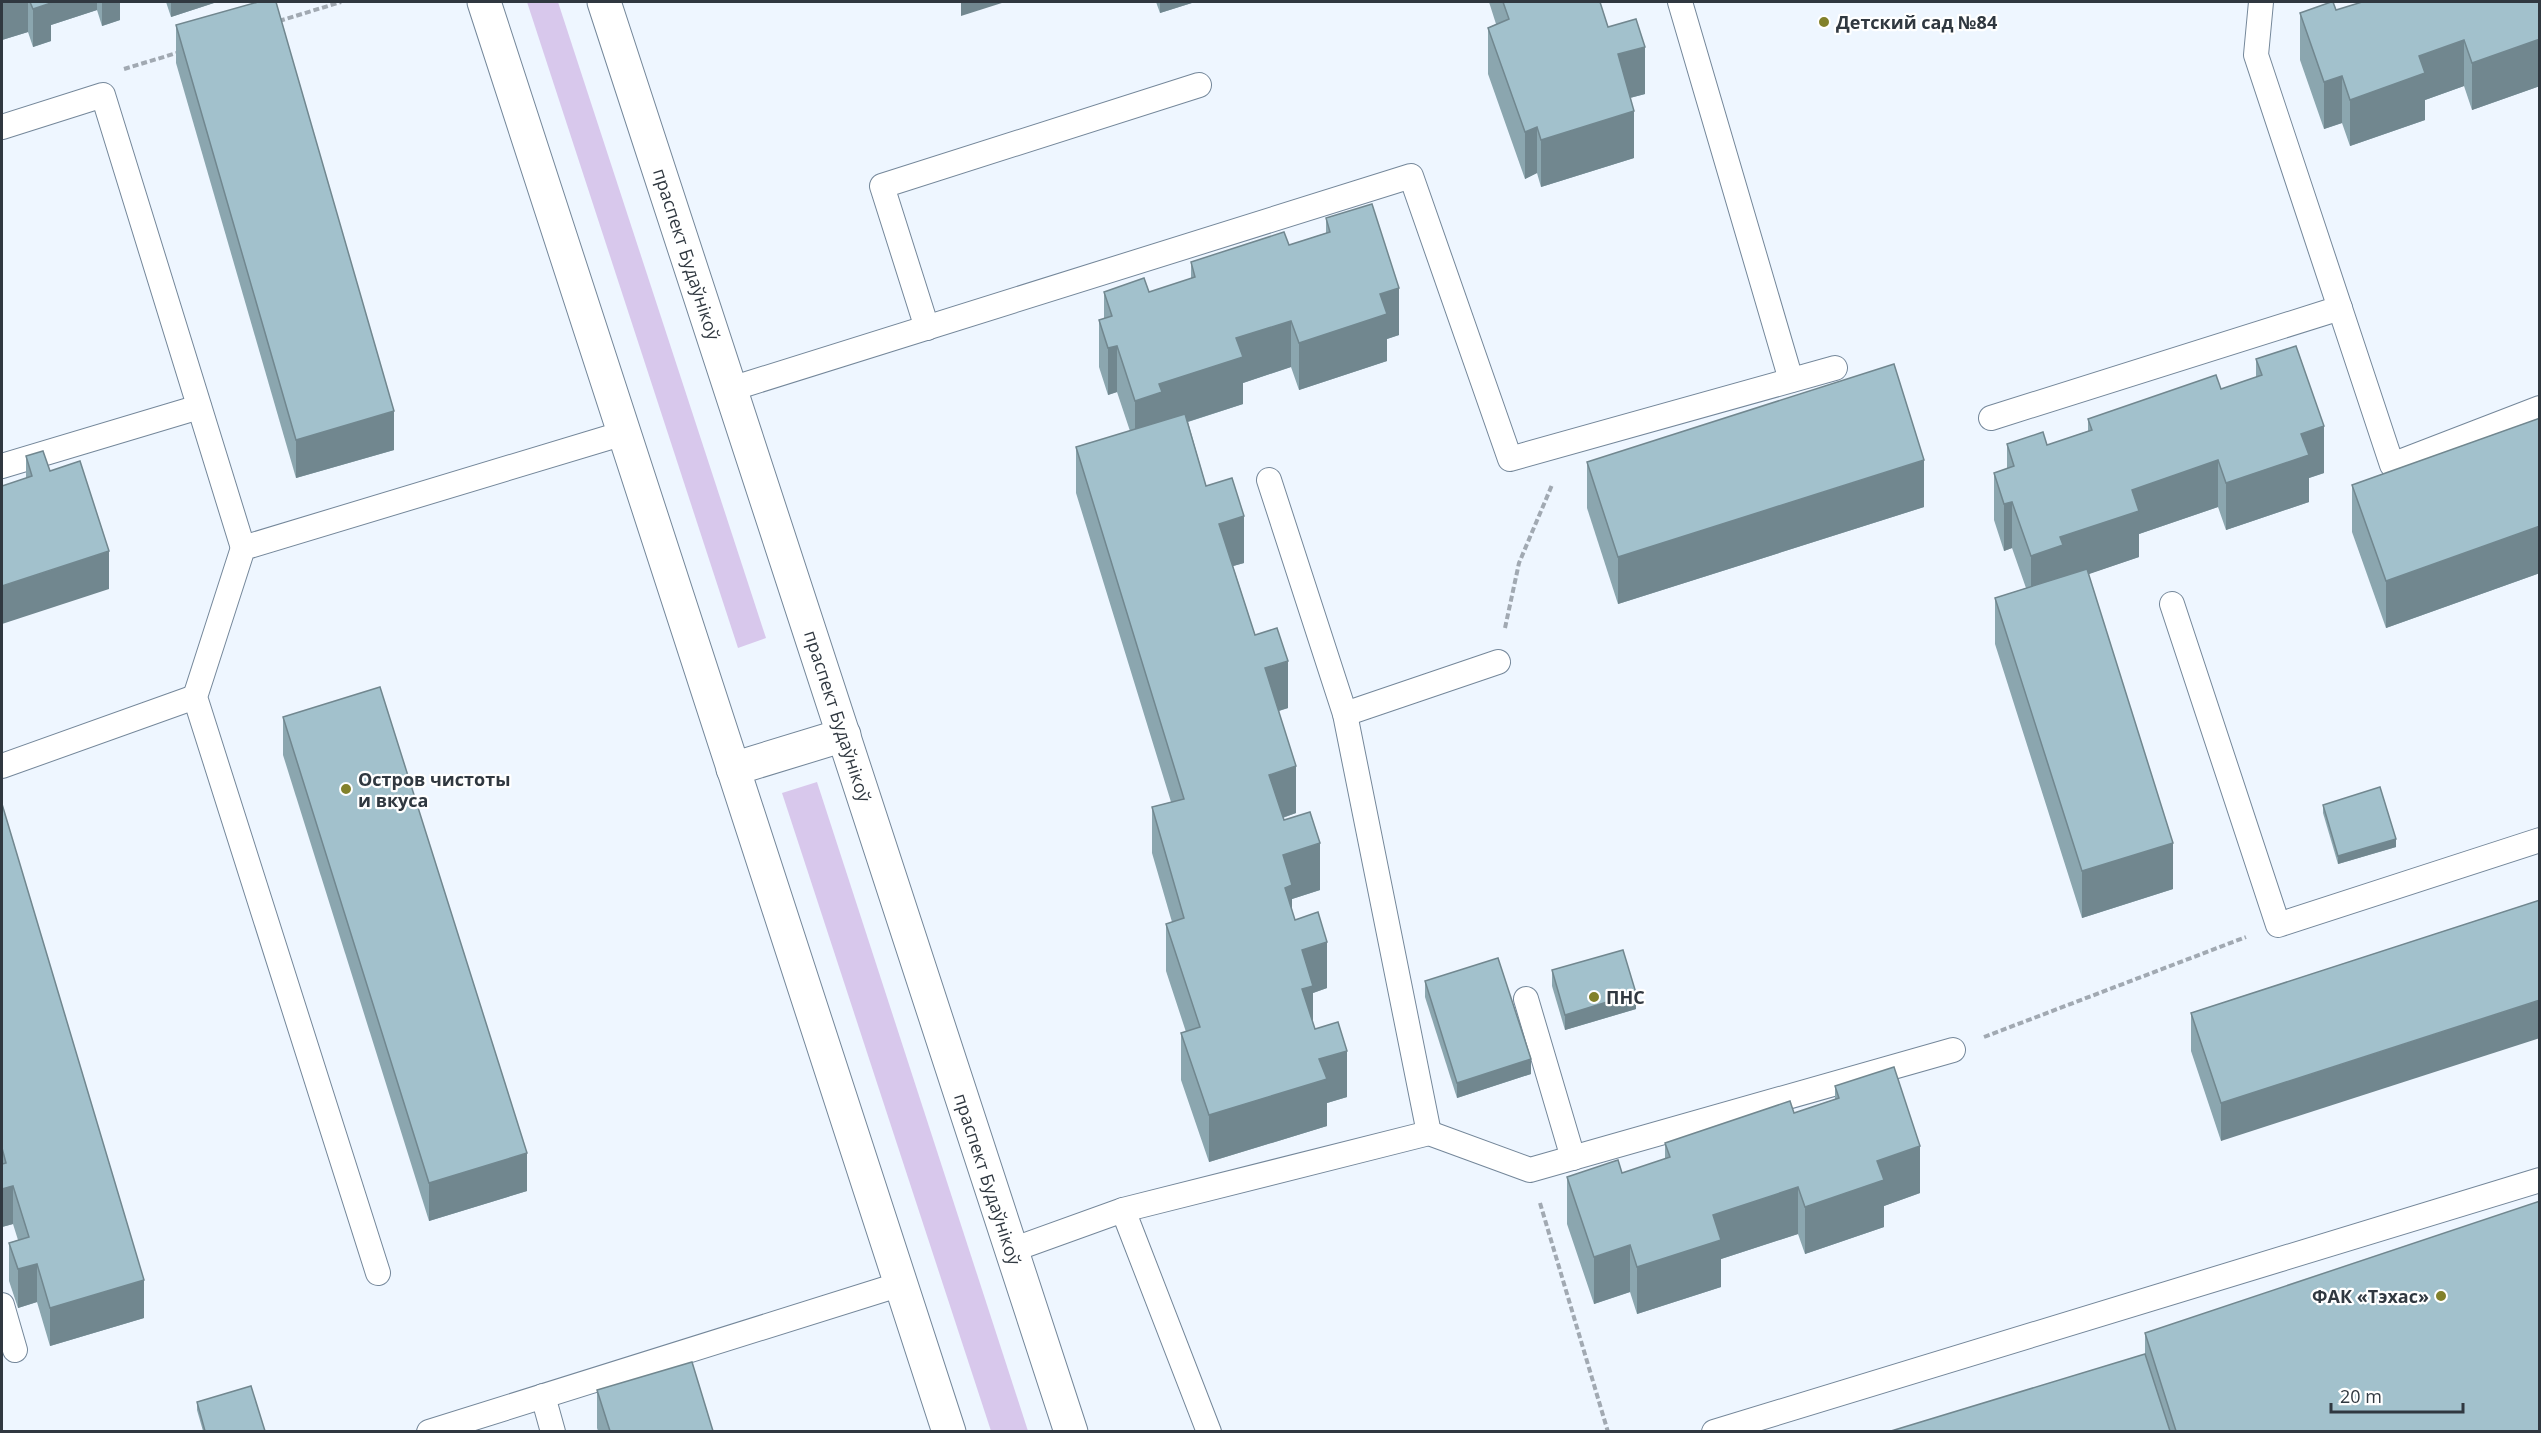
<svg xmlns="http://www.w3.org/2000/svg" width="2541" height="1433" font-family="'Open Sans',sans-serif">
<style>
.green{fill:#d8c8ec}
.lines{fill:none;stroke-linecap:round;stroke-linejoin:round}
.service-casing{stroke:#74879a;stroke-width:26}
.minor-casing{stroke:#74879a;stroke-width:35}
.secondary-casing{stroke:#74879a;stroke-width:35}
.path{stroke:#a1a9b2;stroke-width:4;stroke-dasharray:6 3;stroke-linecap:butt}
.service{stroke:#fff;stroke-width:24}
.minor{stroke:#fff;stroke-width:33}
.secondary{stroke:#fff;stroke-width:33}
.wall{fill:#8ba6af}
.shaded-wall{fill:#71878f}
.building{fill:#a2c1cc;stroke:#71878f;stroke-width:1.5}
.poi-dot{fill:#82812a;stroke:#fff;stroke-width:2}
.labels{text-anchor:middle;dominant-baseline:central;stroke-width:4.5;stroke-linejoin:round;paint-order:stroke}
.poi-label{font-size:18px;font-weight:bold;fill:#303840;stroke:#fff;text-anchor:start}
.street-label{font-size:18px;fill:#303840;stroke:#fff}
</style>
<rect width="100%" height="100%" fill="#eef6ff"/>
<g class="green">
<path d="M527,2H558L766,638L738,648Z"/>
<path d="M817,782L1028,1431H991L782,793Z"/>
</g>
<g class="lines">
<defs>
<g id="service">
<path d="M1680,2L1791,380"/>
<path d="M2261,2L2256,55L2392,465L2540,408"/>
<path d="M2,127L103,95L243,548"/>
<path d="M927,328L882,186L1199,85"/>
<path d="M731,389L1411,176L1510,459L1835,368"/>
<path d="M1991,418L2340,308"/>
<path d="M2,466L199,407"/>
<path d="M1269,480L1345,714L1429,1133"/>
<path d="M2172,604L2278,925L2540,840"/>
<path d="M1345,714L1498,662"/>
<path d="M2,766L195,697"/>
<path d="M1526,999L1573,1158"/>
<path d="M1123,1210L1209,1432"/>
<path d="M1012,1250L1123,1210L1429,1133L1530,1170L1953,1050"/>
<path d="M378,1273L195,697L243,548L624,433"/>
<path d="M2,1305L15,1350"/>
<path d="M543,1396L553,1432"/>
<path d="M429,1432L901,1284"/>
<path d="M1714,1432L2540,1180"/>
</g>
<path id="minor" d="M733,769L844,735"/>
<g id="secondary">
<path d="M484,2L949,1432"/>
<path d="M604,2L1071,1432"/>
</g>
</defs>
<use href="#service" class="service-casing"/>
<use href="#minor" class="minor-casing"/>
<use href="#secondary" class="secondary-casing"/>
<g class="path">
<path d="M279,21L341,2"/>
<path d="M124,69L180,52"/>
<path d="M1505,628L1519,563L1552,485"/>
<path d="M1984,1037L2246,937"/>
<path d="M1540,1203L1608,1432"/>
</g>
<use href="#service" class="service"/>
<use href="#minor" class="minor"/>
<use href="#secondary" class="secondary"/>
</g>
<g class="wall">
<path d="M2,2H122H120V20L102,26L97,10L51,25V41L33,47L28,32L2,40Z"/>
<path d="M166,2H217L171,17Z"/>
<path d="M1156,2H1195L1160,13Z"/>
<path d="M1489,2H1600L1608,27L1645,94L1630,98L1634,158L1541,187L1537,173L1525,179L1488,74V28L1496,24Z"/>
<path d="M2540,2V86L2472,110L2464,86L2425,100V120L2350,146L2342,123L2324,129L2300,60V13L2336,10Z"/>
<path d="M176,25L394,450L296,478L176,63Z"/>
<path d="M1326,218L1399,335L1387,339V361L1299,390L1291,367L1243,383V404L1188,422L1206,486L1244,563L1233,566L1255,635L1288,708L1279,711L1296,813L1283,818L1320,890L1292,899V911L1295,920L1327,988L1313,993V1024L1347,1097L1327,1103V1126L1209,1162L1181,1080V1033L1186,1032L1166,971V924L1172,922L1152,853V807L1171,802L1076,493V447L1130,431L1117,392L1108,395L1099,367V320L1104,319V292H1149L1191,279V262L1289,245L1326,233Z"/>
<path d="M2256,359L2324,473L2309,478V502L2226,530L2218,507L2139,534V557L2088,574L2173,889L2082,918L1995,644V598L2026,588L2012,548L2004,551L1994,520V473L2007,469V444L2047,445L2088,431V419L2221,389L2256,377Z"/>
<path d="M2540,418V573L2386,628L2352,532V485Z"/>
<path d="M26,456L50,471L109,589L26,478Z"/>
<path d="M1587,462L1924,507L1618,604L1587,508Z"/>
<path d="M283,717L527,1191L429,1221L283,755Z"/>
<path d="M2,804L144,1318L50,1346L37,1302L18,1308L9,1281V1243L18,1240L13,1224L2,1227Z"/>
<path d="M2323,805L2396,847L2338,864L2323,813Z"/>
<path d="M2540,900L2221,1141L2191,1051V1013Z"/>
<path d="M1552,970L1636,1009L1565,1030L1552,986Z"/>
<path d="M1425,981L1531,1074L1457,1098L1425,997Z"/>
<path d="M1835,1086L1920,1193L1884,1206V1227L1805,1254L1798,1234L1721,1259V1287L1637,1314L1630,1292L1594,1304L1567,1224V1177L1622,1173L1665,1159V1143L1794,1113L1835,1099Z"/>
<path d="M2145,1333L2540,1431H1891L2145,1354Z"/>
<path d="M597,1390L713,1431H598L597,1428Z"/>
<path d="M197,1402L265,1431H203L197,1410Z"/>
</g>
<g class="shaded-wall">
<path d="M2,2H28V32L2,40Z"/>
<path d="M47,2H97V10L51,25V41L33,47V9Z"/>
<path d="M102,2H122H120V20L102,26Z"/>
<path d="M171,2H217L171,17Z"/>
<path d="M961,2H1005L961,16Z"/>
<path d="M1160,2H1195L1160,13Z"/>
<path d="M2540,39V86L2472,110V63Z"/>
<path d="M2464,40V86L2425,100V120L2350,146V100L2419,56Z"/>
<path d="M1645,47V94L1618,101V54Z"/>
<path d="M2342,76V123L2324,129V82Z"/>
<path d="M1634,111V158L1541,187V140Z"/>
<path d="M1537,127V173L1525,179V132Z"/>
<path d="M1399,288V335L1387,339V361L1299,390V343L1380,294Z"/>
<path d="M1291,321V367L1243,383V404L1162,430L1135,448V401L1159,384L1236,338Z"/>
<path d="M1117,346V392L1108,395V348Z"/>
<path d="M394,411V450L296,478V440Z"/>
<path d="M2324,426V473L2309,478V502L2226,530V483L2301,434Z"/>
<path d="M1924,460V507L1618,604V557Z"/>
<path d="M2218,460V507L2139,534V557L2063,583L2031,603V556L2132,490Z"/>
<path d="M2012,502V548L2004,551V504Z"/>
<path d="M1244,516V563L1219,570V524Z"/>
<path d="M2540,526V573L2386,628V581Z"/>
<path d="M109,551V589L2,624V586Z"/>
<path d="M1288,661V708L1265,715V668Z"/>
<path d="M1296,766V813L1269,822V775Z"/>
<path d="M2396,839V847L2338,864V856Z"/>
<path d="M1320,843V890L1292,899V932L1285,935L1283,855Z"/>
<path d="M2173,843V889L2082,918V871Z"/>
<path d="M1327,942V988L1313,993V1033L1302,1036V950Z"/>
<path d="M1636,993V1009L1565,1030V1015Z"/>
<path d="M2540,1000V1038L2221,1141V1103Z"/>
<path d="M1347,1051V1097L1327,1103V1126L1209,1162V1115L1319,1059Z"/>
<path d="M1531,1059V1074L1457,1098V1083Z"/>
<path d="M1920,1146V1193L1884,1206V1227L1805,1254V1207L1877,1161Z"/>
<path d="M527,1153V1191L429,1221V1183Z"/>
<path d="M13,1186V1224L2,1227V1189Z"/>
<path d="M1798,1187V1234L1721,1259V1287L1637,1314V1267L1713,1215Z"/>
<path d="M1630,1245V1292L1594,1304V1257Z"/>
<path d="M37,1264V1302L18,1308V1269Z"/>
<path d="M144,1280V1318L50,1346V1308Z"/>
</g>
<g class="building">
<path d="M30,2H51V3L33,9Z"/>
<path d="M258,2H276L394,411L296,440L176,25Z"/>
<path d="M1503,2H1600L1608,27L1636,19L1645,47L1618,54L1634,111L1541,140L1537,127L1525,132L1488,28L1509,19Z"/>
<path d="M2331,2H2333L2336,10L2362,2H2540V39L2472,63L2464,40L2419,56L2425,73L2350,100L2342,76L2324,82L2300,13Z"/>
<path d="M1372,204L1399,288L1380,294L1387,314L1299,343L1291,321L1236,338L1243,357L1159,384L1162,392L1135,401L1117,346L1108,348L1099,320L1112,316L1104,292L1144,278L1149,292L1195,277L1191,262L1284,232L1289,245L1330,232L1326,218Z"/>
<path d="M2296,346L2324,426L2301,434L2309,455L2226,483L2218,460L2132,490L2139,511L2060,537L2063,545L2031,556L2012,502L2004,504L1994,473L2014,466L2007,444L2043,432L2047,445L2092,430L2088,419L2216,375L2221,389L2262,375L2256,359Z"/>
<path d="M1894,364L1924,460L1618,557L1587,462Z"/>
<path d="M1185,414L1206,486L1232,478L1244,516L1219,524L1255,635L1277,628L1288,661L1265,668L1296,766L1269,775L1284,820L1310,812L1320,843L1283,855L1292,885L1285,888L1295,920L1318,912L1327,942L1302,950L1313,986L1302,989L1315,1029L1338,1022L1347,1051L1319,1059L1327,1079L1209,1115L1181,1033L1200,1027L1166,924L1184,918L1152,807L1184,799L1076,447Z"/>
<path d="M2540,418V526L2386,581L2352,485Z"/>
<path d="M43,451L50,471L80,461L109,551L2,586V486L32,476L26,456Z"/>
<path d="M2087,569L2173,843L2082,871L1995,598Z"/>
<path d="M380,687L527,1153L429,1183L283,717Z"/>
<path d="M2380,787L2396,839L2338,856L2323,805Z"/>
<path d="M2,804L144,1280L50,1308L37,1264L18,1269L9,1243L29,1237L13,1186L2,1189V1164L6,1163L2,1148Z"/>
<path d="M2540,900V1000L2221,1103L2191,1013Z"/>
<path d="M1623,950L1636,993L1565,1015L1552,970Z"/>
<path d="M1498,958L1531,1059L1457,1083L1425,981Z"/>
<path d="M1894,1067L1920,1146L1877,1161L1884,1180L1805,1207L1798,1187L1713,1215L1721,1240L1637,1267L1630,1245L1594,1257L1567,1177L1618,1160L1622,1173L1670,1157L1665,1143L1790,1101L1794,1113L1839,1098L1835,1086Z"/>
<path d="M2540,1201V1431H2176L2145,1333Z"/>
<path d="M2145,1354L2170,1431H1891Z"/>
<path d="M692,1362L713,1431H610L597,1390Z"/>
<path d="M251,1386L265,1431H205L197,1402Z"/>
</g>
<g class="poi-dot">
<circle cx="1824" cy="22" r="6"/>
<circle cx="346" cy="789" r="6"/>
<circle cx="1594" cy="997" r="6"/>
<circle cx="2441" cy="1296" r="6"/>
</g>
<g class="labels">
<g class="poi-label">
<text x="1836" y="22">Детский сад №84</text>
<text x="358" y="779">Остров чистоты<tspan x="358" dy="21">и вкуса</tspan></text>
<text x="1606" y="997">ПНС</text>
<text x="2429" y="1296" text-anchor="end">ФАК «Тэхас»</text>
</g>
<g class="street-label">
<text transform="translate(687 254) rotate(72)">праспект Будаўнікоў</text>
<text transform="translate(838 716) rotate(72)">праспект Будаўнікоў</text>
<text transform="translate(988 1179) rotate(72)">праспект Будаўнікоў</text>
</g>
</g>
<rect width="2541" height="1433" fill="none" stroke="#303840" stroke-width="6"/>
<path d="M2331 1403v9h132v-9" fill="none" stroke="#303840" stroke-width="3"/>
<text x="2340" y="1403" font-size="18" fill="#303840" stroke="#ffffff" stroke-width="4.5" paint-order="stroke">20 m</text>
</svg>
